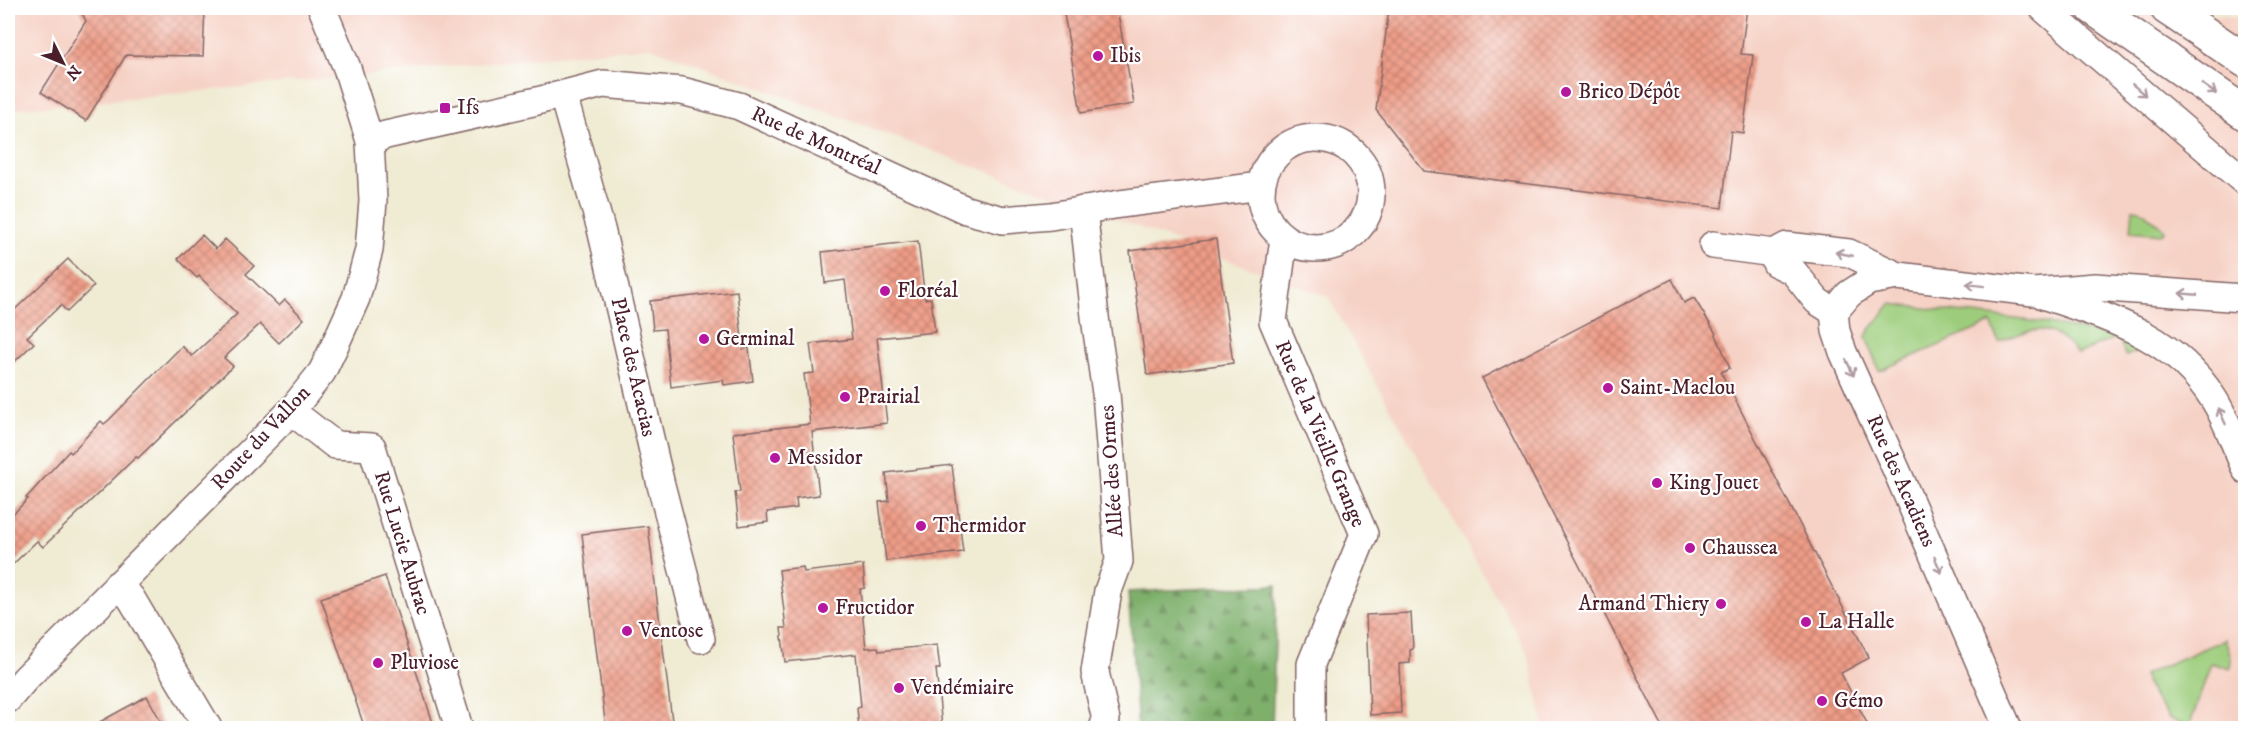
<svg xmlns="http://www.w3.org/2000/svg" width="2253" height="736" font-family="'IM FELL DW Pica',serif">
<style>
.built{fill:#f6d1c5}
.green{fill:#9dcd7c;stroke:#747654;stroke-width:1.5}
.forest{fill:url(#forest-firs);stroke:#64684c;stroke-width:1.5}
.building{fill:url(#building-cross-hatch)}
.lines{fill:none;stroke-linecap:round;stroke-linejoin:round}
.street-casing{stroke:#846666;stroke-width:30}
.primary-casing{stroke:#846666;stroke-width:36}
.street{stroke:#fff;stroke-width:27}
.primary{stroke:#fff;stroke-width:33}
.oneway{stroke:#ae9aa0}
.poi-dot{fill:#b5179e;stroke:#fff;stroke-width:2}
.labels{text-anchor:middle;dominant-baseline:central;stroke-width:4.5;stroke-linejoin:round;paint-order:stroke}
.poi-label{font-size:21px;fill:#4a1f2b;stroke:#fff;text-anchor:start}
.street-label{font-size:21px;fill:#4a1f2b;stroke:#fff}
</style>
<defs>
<pattern id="forest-firs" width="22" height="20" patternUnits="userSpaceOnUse" patternTransform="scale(1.5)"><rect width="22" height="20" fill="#7eb06c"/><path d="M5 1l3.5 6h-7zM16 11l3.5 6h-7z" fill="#698f59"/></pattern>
<pattern id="building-cross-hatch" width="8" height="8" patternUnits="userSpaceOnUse" patternTransform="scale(1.5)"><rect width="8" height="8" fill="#ee9d87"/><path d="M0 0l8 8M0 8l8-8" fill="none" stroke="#c37f6f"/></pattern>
</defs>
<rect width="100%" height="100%" fill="#fff"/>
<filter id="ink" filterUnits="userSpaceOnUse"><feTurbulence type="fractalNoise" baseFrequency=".0167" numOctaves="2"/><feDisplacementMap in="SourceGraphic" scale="12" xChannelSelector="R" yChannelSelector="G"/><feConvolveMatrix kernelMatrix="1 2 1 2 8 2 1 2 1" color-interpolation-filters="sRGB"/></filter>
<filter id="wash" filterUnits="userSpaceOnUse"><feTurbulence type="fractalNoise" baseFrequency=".008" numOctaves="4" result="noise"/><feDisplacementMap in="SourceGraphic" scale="24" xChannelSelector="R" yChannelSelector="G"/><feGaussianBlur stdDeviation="1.35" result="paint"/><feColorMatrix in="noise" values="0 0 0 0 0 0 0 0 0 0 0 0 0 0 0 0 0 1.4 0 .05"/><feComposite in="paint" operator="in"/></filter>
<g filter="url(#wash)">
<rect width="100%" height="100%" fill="#f0ebd3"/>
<path class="built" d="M8,8H2134L2245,18V728H1544L1528,654L1328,297L650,47L8,110Z"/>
<g class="green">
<path d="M2133,209L2141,210L2164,229L2165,231L2161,234L2131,231Z"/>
<path d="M1891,304L2032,321L2103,334L2107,329L2137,347L2136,352L2126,356L2118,337L2077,354C2052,322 2034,327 1999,342L1991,323L1879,371L1866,337L1868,332Z"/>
<path d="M2225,639L2231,657L2230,669L2211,663L2190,725L2170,719L2152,695L2143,675Z"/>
</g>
<path class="forest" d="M1277,585L1272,728H1138L1128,592Z"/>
<g id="blocks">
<g class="building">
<path d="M79,8H205L203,56L126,55L86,121L41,92L86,21Z"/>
<path d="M1063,8H1117L1134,104L1081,113Z"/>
<path d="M1389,8H1747L1741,54L1753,55L1743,133L1731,131L1722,208L1424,171L1376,110Z"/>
<path d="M202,235L216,249L225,239L254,266L246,274L279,306L285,300L304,319L279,343L260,324L224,358L233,366L138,458L136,457L43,547L37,541L8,569V519L28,499L26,498L69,451L71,453L101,421L104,424L109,420L182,346L192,356L237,314L199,276L197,278L178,259Z"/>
<path d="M1216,239L1233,363L1147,375L1130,251Z"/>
<path d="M918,241L925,299L931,298L935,332L877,338L887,423L812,432L819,495L796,498L797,508L767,512L768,522L739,526L735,492H740L733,433L810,424L804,374L814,373L810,344L852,339L845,280L825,283L822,252Z"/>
<path d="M68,259L94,286L67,312L61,305L27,337L34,343L8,368V316Z"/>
<path d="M1672,279L1684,303L1694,298L1715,332L1730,368L1721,372L1869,658L1841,673L1870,729H1664L1482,378Z"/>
<path d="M737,291L743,349L749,348L753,381L724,385L723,380L671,387L665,329L653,330L650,301Z"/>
<path d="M952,465L963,552L886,561L879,502L889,501L886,473Z"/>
<path d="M648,526L673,729H606L582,534Z"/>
<path d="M863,565L865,588L860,589L866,648L878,647L879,651L937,645L940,669H936L942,727L859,729L857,708L861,707L856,654L785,662L781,628H786L779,570L803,567L804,572Z"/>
<path d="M385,576L435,729H365L321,598Z"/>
<path d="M1411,613L1413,649L1410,650V663L1399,664L1401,713L1370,715L1366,615Z"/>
<path d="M147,696L165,729H87Z"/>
</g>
</g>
</g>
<g filter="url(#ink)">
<use href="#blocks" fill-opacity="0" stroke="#846666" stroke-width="1.5"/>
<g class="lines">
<defs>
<g id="street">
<path d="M2043,8L2246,183"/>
<path d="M563,95L601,229L661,485L701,639"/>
<circle cx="1316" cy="193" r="55"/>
<path d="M370,141L386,135L537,101L603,84L682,91L739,106L966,210L1003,220L1051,216L1120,204L1261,186"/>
<path d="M1083,210L1096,325L1106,393L1119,561L1108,591L1095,672L1106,720L1103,728"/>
<path d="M1284,238L1273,321L1364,534L1311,664V728"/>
<path d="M1713,245L1774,253L1787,246L1849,253L1898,276"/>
<path d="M1774,253L1776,263L1793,271L1817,301L1834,312"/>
<path d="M2043,295C2109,318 2173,335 2213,398C2227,419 2235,446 2246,470"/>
<path d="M1834,312L1836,331L1843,352L1896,469L2008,728"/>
<path d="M1834,312L1849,294L1869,281L1898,276L2033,292L2095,287L2242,298L2246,296"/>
<path d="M291,411L335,445L372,447L459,728"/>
<path d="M117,585L131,598L208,728"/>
<path d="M8,699L25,679L291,411L322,372L334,347L356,298L369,250L373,201L370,141L347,68L322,8"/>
</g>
<g id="primary">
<path d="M2093,8L2246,114"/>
<path d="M2167,8L2246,61"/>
</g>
</defs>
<use href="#street" class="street-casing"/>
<use href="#primary" class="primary-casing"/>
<use href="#street" class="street"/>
<use href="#primary" class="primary"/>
</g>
<defs><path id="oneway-shaft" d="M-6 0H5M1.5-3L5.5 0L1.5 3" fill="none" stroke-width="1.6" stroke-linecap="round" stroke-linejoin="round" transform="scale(1.5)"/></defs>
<g class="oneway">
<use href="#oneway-shaft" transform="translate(2209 89) rotate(35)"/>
<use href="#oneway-shaft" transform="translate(2139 90) rotate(41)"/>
<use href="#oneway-shaft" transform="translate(1844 254) rotate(-169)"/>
<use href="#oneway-shaft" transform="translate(1975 285) rotate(-173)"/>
<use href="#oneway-shaft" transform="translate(2188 294) rotate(-175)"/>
<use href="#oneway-shaft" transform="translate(1850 368) rotate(65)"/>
<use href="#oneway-shaft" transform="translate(2222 416) rotate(-114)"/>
<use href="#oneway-shaft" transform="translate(1938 565) rotate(66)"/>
</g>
</g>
<g class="poi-dot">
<circle cx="1098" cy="56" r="6"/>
<circle cx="1566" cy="92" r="6"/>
<rect x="439" y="102" width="12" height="12" rx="3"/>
<circle cx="885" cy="291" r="6"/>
<circle cx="704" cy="339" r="6"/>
<circle cx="1608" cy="388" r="6"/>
<circle cx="845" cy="397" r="6"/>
<circle cx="775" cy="458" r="6"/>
<circle cx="1657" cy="483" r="6"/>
<circle cx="921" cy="526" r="6"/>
<circle cx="1690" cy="548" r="6"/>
<circle cx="1721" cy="604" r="6"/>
<circle cx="823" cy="608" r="6"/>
<circle cx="1806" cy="622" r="6"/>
<circle cx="627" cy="631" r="6"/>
<circle cx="378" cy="663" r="6"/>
<circle cx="899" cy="688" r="6"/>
<circle cx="1822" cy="701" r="6"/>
</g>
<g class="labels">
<g class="poi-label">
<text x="1110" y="56">Ibis</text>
<text x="1578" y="92">Brico Dépôt</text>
<text x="457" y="108">Ifs</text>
<text x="897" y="291">Floréal</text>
<text x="716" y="339">Germinal</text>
<text x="1620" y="388">Saint-Maclou</text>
<text x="857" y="397">Prairial</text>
<text x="787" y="458">Messidor</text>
<text x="1669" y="483">King Jouet</text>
<text x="933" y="526">Thermidor</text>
<text x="1702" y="548">Chaussea</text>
<text x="1709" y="604" text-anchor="end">Armand Thiery</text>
<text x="835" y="608">Fructidor</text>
<text x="1818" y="622">La Halle</text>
<text x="639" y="631">Ventose</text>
<text x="390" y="663">Pluviose</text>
<text x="911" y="688">Vendémiaire</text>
<text x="1834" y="701">Gémo</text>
</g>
<g class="street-label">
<text transform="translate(816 141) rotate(24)">Rue de Montréal</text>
<text transform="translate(633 367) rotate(77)">Place des Acacias</text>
<text transform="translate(1320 434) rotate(67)">Rue de la Vieille Grange</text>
<text transform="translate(261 438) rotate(-47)">Route du Vallon</text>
<text transform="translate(1112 471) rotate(-94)">Allée des Ormes</text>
<text transform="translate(1901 481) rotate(66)">Rue des Acadiens</text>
<text transform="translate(402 543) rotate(73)">Rue Lucie Aubrac</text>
</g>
</g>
<rect width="2253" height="736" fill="none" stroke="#fff" stroke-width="30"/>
<g transform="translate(63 63) rotate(133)" stroke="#ffffff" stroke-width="4.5" paint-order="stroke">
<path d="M0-4.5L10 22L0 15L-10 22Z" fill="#4a1f2b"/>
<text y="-9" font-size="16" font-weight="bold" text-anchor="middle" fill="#4a1f2b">N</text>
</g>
</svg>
